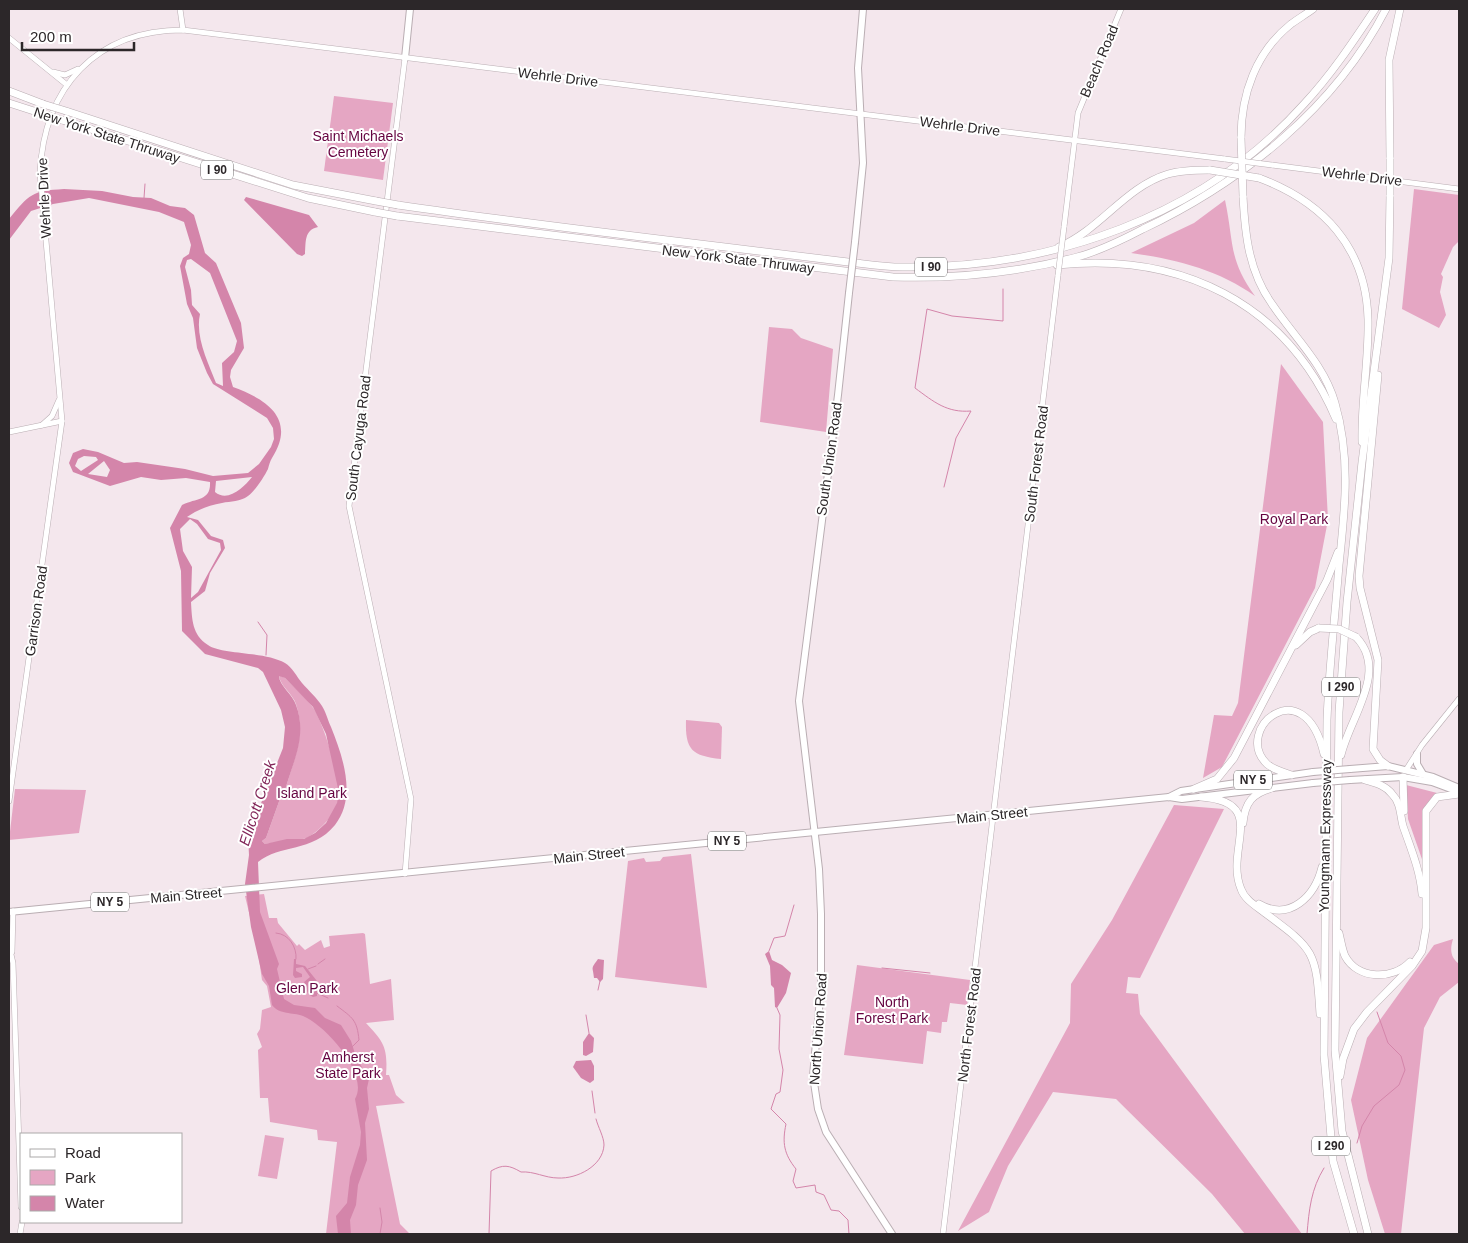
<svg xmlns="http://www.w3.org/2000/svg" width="1468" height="1243" font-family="Arial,sans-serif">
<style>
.green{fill:#e5a6c3}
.water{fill:#d485aa;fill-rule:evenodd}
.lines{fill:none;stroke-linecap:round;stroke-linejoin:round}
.stream{stroke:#d485aa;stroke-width:1}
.minor-casing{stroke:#baaeb3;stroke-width:6}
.major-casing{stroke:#baaeb3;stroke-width:8}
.highway-casing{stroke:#baaeb3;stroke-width:8}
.minor{stroke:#fff;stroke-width:5}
.major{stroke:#fff;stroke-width:6}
.highway{stroke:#fff;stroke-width:7}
.minor-bridge-casing{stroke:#baaeb3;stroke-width:6;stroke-linecap:butt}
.major-bridge-casing{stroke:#baaeb3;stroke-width:8;stroke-linecap:butt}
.highway-bridge-casing{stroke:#baaeb3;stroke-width:8;stroke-linecap:butt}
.minor-bridge{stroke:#fff;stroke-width:5}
.major-bridge{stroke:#fff;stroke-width:6}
.highway-bridge{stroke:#fff;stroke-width:7}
.labels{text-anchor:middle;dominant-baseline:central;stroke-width:4;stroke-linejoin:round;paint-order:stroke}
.shield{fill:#fff;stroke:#6b6869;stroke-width:1}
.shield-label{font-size:12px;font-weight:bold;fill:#2c2729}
.street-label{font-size:14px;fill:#2c2729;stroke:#fff}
.park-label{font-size:14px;fill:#650340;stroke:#fff}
.water-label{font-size:15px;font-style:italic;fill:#822659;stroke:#fff}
</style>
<rect width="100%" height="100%" fill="#f4e7ed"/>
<g class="green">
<path d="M334,96L393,103L383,180L324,171Z"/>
<path d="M1414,189L1459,195V241L1453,247L1441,274L1443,277L1440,292L1446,315L1439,328L1402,309Z"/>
<path d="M1225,200C1234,242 1228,259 1255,296C1219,270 1175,259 1131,253L1194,223Z"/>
<path d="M769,327L792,329L801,338L833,349L826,432L760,422Z"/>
<path d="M1281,364L1323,422L1328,520L1315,588L1222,767L1203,778L1214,715L1232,716L1238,703Z"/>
<path d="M279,675L285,678C294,688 307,698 314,709C324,726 339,773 339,793C340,811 321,830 307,838C302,840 274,842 265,844L262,841L266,838L281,796L284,794C292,763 307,737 296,704C293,694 279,685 279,675Z"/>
<path d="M686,720L719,723L722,727L721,759C692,756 685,750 686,720Z"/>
<path d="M1406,785L1441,794L1426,807L1424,865L1408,819Z"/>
<path d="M15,789L86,790L79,833L9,840Z"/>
<path d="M1174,805L1224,809L1140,978L1128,977L1126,993L1138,994L1140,1014L1302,1234H1245L1212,1194L1116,1099L1053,1092L1008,1166L989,1212L958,1231L1070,1023L1071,984L1112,920Z"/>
<path d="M691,854L707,988L615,977L628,861L644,858L646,862L660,861L663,857Z"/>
<path d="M264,894L269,918H277L278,923L297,946L299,944L305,950L321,940L324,948L330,946L329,936L363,933L365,934L370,984L391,979L394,1020L366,1023C384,1042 388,1048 386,1075H389L396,1095L405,1103L376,1106L400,1224L410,1234H326L337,1142L318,1140L317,1130L270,1122L268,1098H260L258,1050L262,1047L257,1034L260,1029L262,1010L271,1007L267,986L262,980L257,946L245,896Z"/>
<path d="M1453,939C1450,949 1450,957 1459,964V982L1440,997L1424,1028L1401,1234H1385L1368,1180L1351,1100L1367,1038L1434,945Z"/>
<path d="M857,965L970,980L967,1005L950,1003L947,1022H942L941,1033L927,1031L923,1064L844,1055Z"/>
<path d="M265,1135L284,1138L277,1179L258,1176Z"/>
</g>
<g class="water">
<path d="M64,189L102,191L133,197L151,198L170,206L185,208L194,215L205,253L216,263L241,323L244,348L231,370L230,377L233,387C269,400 296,420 272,458C270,461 269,465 268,469C264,477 255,491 248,496C240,502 231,501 222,503C209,505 197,510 187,517L198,520L211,536L223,540L225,548L210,573L205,591L191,602C192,619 192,635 208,645C222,655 263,651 285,663C292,667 297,677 302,683C309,691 317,698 322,706C326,712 328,721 331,727C343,757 357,797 335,825C312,853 280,844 258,862L260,912L279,964L277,969L284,999L294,1005L315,1008L325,1018L341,1025L351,1041L356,1057L369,1079L367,1088L369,1109L365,1123L367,1160L358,1185L356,1205L350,1220L351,1234H338L336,1216L347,1203L350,1177L360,1145L361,1132L355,1099C370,1074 324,1024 303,1016C292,1012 280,1015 272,1005L269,986L262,974L251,927L245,884L249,855L248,836L283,748L285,727L281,710L263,672L258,668L205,654L182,631L181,571L170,528L182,505C197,498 211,501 210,482L186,478L161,480L141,477L110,486L73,472L69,463L73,453L83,449L98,452L124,463L137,462L185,469L213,476L248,473L259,464L271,447L274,439L273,428L267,418L213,384L207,373L197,348L193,318L187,304L180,266L183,258L189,254L191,245L184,222L159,212L89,198L53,204L31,211L9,240V219C30,194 31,191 64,189ZM191,259L210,273L237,341L234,352L222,363L223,386L216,383C208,362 195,337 200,314L192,305L191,290L185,267L187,260ZM84,456L96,457L98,460L81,471L75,466L78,459ZM104,461L110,470L107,477L88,474ZM252,477C244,487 228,503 215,492L216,481ZM190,519L197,524L208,539L220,543L221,550L198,592L191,598L192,567L183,551L180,529ZM279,676L285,678L313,707L326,734L339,793L337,803L326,823L315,833L304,839H287L265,844L262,841L266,838L281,796L284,794C292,763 308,737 296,705C293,695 279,685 279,676Z"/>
<path d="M246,197L309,215L318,227C304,230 306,242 305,254L302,256L297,254L244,200Z"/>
<path d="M769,951L772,960L782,965L791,973L786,993L777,1008L775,1007L774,988L771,985L770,966L765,954Z"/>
<path d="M294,959H296V964L305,966L317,981V996L313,997L308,994L304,982L310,977L303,967L296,968V971L302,974V977L295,978L293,975Z"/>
<path d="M598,959L604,960L603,979L600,982L597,978H594C593,966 590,970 598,959Z"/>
<path d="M589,1033L594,1038L593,1052L586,1056L583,1055V1042Z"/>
<path d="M591,1060L594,1066V1080L590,1083L581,1078L573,1067L576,1061Z"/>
</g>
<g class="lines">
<g class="stream">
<path d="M144,198L145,184"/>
<path d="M944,487L956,438L971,411C947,413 934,402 915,388L927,309L952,316L1003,321V289"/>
<path d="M258,622L267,635L266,655"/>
<path d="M276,933C289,934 297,947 296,959"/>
<path d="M769,951L774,938L785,936L794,905"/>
<path d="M318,964L325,959"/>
<path d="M882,968L930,973"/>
<path d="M308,969L316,966"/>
<path d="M598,990L600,981"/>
<path d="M317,993L328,998"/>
<path d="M337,1006C353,1018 357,1020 359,1040L352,1047"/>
<path d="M777,1008L780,1015L779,1049L783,1070L780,1092L776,1094L771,1109L786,1124C782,1143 784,1154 796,1169L793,1181L796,1188L815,1185L816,1192L824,1195L831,1210L839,1211L848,1220L849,1234"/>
<path d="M586,1015L589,1033"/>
<path d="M592,1091L595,1113"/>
<path d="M1357,1143L1362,1126L1374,1106L1399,1085L1405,1070L1401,1056L1388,1043L1377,1012"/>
<path d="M380,1234L382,1222L380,1208"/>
<path d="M489,1234L491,1171C503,1164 509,1165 521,1172C534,1171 545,1178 558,1178C577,1179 603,1166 604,1145C604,1137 598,1127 596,1119"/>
<path d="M1307,1234C1309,1210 1311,1189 1324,1168"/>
</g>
<defs>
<g id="minor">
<path d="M180,9L183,30"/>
<path d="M9,38L67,85"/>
<path d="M405,58L349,506L411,799L405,874"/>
<path d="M53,72L65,75L78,69"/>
<path d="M1272,165L1459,189"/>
<path d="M1064,227L1078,113L1121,9"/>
<path d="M42,425L52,416L59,400"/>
<path d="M9,432L62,421"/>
<path d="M1406,770L1422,745L1459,699"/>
<path d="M9,801L62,421L40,173C44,87 96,30 183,30L1225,159"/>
<path d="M9,946L13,963L21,1207"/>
<path d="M12,952L13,911"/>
<path d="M20,1234L22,1222"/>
<path d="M943,1234L1058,275"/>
</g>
<g id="major">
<path d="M405,58L410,9"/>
<path d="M855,242L863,163L858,68L863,9"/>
<path d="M849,293L838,395L799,701L819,869L821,914V987L813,1076L818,1109L826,1132L892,1234"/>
<path d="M1417,754V764L1423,774"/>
<path d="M1350,769L1388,766L1433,777L1459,788"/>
<path d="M1350,780L1403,777L1432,782L1459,792"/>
<path d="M1169,797L1181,791L1313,772"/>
<path d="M9,912L1169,797L1182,799L1313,783"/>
</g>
<g id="highway">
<path d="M9,91L43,104"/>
<path d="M9,103L40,113"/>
<path d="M66,111L293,185L376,201"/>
<path d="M62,120L308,198L375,212"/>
<path d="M1241,138C1241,94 1256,52 1291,24C1298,19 1306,14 1313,9"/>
<path d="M1390,159L1389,60L1400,9"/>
<path d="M1259,178C1323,202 1366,247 1368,319C1369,360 1361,401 1362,442"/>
<path d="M1243,196C1245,235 1249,272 1272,304C1294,337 1324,364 1335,403C1351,458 1345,509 1339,565C1335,617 1329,668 1327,720L1324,1055L1333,1161L1354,1234"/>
<path d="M398,205C507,221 616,234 725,247C766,252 807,257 848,262C866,264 884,267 902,267C1051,269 1203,217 1304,104C1331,75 1353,42 1375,9"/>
<path d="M397,216L893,277C956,279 1016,273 1077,257C1100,251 1122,240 1143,229C1242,182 1335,108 1386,9"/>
<path d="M1059,247C1100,230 1125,187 1168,174C1182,170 1196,170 1210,170"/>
<path d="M1057,265C1180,252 1286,302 1336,419"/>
<path d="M1378,375L1359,576L1360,588L1378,660L1373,749L1380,760L1388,766"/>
<path d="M1296,645L1310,632L1319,628"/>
<path d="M1341,755C1350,717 1389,671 1356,637"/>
<path d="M1292,775C1283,772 1274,770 1267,764C1232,730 1304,668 1324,754"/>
<path d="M1403,777L1404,811"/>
<path d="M1365,780C1375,783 1385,785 1392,794C1401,803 1400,815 1403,826C1411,849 1420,870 1422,894"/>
<path d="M1194,789L1217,779L1234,758L1327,580L1338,552"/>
<path d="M1201,797C1270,802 1224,849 1241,889C1245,900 1256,906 1265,913C1315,950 1316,951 1320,1014"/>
<path d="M1243,823C1245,802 1253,793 1272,788"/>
<path d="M1259,904C1290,922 1315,896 1322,867"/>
<path d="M1339,933C1341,941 1342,949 1345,956C1358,980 1393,980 1410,962"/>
<path d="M1340,1076L1343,1059L1354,1029L1367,1012L1412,966L1422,951L1426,928V811L1437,797L1459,794"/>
<path d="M1368,1234L1342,1131L1335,1050L1339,712L1347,602L1362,462L1389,258L1390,195"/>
</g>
</defs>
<use href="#minor" class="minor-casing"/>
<use href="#major" class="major-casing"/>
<use href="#highway" class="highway-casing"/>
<use href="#minor" class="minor"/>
<use href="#major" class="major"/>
<use href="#highway" class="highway"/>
<defs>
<g id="minor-bridge">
<path d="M1225,159L1272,165"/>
<path d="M1058,275L1064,227"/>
</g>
<g id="major-bridge">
<path d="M849,293L855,242"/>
<path d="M1313,772L1350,769"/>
<path d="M1313,783L1350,780"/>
</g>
<g id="highway-bridge">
<path d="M43,104L66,111"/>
<path d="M40,113L62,120"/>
<path d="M1241,138L1243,196"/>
<path d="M1210,170L1259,178"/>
<path d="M1390,195V159"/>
<path d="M376,201L398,205"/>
<path d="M375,212L397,216"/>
<path d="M1319,628L1339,629L1356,637"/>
</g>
</defs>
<use href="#minor-bridge" class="minor-bridge-casing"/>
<use href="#major-bridge" class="major-bridge-casing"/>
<use href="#highway-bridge" class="highway-bridge-casing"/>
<use href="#minor-bridge" class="minor-bridge"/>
<use href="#major-bridge" class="major-bridge"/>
<use href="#highway-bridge" class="highway-bridge"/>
</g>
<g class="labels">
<g class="shield">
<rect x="201" y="160.5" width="32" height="19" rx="4"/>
<rect x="915" y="257.5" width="32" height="19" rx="4"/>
<rect x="1322" y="677.5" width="38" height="19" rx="4"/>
<rect x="1234" y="770.5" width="38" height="19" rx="4"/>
<rect x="708" y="831.5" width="38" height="19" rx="4"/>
<rect x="91" y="892.5" width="38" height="19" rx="4"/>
<rect x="1312" y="1136.5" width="38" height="19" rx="4"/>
</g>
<g class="shield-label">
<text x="217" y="170">I 90</text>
<text x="931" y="267">I 90</text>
<text x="1341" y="687">I 290</text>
<text x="1253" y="780">NY 5</text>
<text x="727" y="841">NY 5</text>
<text x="110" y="902">NY 5</text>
<text x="1331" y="1146">I 290</text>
</g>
<g class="street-label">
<text transform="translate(1099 61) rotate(-67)">Beach Road</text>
<text transform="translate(558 77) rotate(7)">Wehrle Drive</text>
<text transform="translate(960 126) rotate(7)">Wehrle Drive</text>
<text transform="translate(107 135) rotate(18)">New York State Thruway</text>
<text transform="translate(1362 176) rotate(7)">Wehrle Drive</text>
<text transform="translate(44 198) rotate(-93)">Wehrle Drive</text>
<text transform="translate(738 259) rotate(7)">New York State Thruway</text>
<text transform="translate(358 438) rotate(-83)">South Cayuga Road</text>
<text transform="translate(829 459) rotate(-82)">South Union Road</text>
<text transform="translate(1036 464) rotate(-83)">South Forest Road</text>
<text transform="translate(36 611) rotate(-82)">Garrison Road</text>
<text transform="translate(992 815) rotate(-6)">Main Street</text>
<text transform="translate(1325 836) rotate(-89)">Youngmann Expressway</text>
<text transform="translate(589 855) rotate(-6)">Main Street</text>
<text transform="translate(186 895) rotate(-5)">Main Street</text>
<text transform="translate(969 1025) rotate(-83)">North Forest Road</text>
<text transform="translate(818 1029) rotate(-86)">North Union Road</text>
</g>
<g class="park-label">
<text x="358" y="136">Saint Michaels<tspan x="358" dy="16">Cemetery</tspan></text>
<text x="1294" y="519">Royal Park</text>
<text x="312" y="793">Island Park</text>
<text x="307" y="988">Glen Park</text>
<text x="892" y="1002">North<tspan x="892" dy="16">Forest Park</tspan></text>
<text x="348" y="1057">Amherst<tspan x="348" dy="16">State Park</tspan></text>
</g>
<g class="water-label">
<text transform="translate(257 803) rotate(-72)">Ellicott Creek</text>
</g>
</g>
<rect width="1468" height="1243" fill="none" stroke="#2c2729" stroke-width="20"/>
<rect x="20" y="1133" width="162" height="90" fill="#ffffff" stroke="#aba9a9"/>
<rect x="30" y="1149" width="25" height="8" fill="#ffffff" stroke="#aba9a9"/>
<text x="65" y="1158" font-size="15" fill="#2c2729">Road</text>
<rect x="30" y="1170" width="25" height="15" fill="#e5a6c3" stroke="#aba9a9"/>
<text x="65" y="1183" font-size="15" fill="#2c2729">Park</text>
<rect x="30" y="1196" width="25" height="15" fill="#d485aa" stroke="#aba9a9"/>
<text x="65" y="1208" font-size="15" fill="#2c2729">Water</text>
<path d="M22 42v8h112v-8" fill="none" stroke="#2c2729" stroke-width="2.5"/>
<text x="30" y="42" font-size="15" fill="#2c2729" stroke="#ffffff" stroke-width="4" paint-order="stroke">200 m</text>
</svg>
